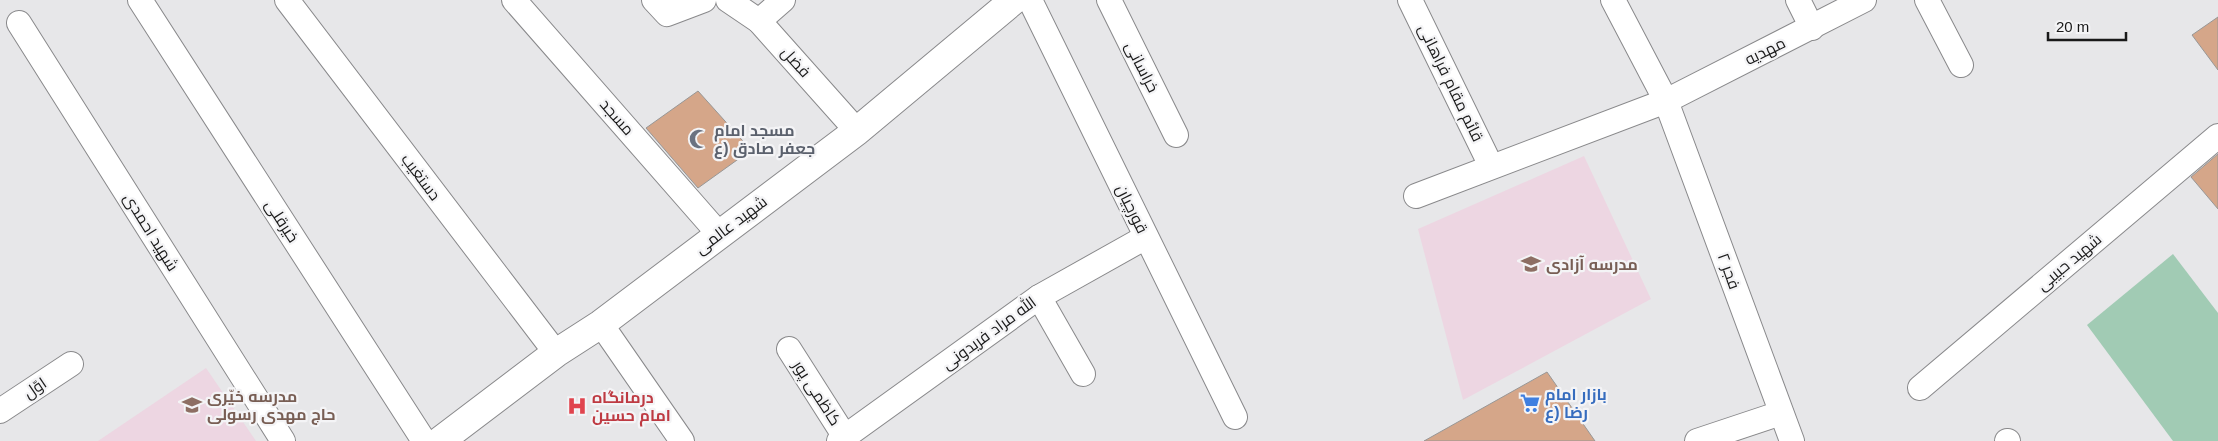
<svg xmlns="http://www.w3.org/2000/svg" width="2218" height="441" font-family="Arial,Cairo,sans-serif">
<style>
.education{fill:#edd6e2}
.green{fill:#a1cbb4}
.building{fill:#d5a689;stroke:#989796}
.lines{fill:none;stroke-linecap:round;stroke-linejoin:round}
.minor-casing{stroke:#89898b;stroke-width:26}
.secondary-casing{stroke:#89898b;stroke-width:30}
.minor{stroke:#fff;stroke-width:24}
.secondary{stroke:#fff;stroke-width:28}
.labels{text-anchor:middle;dominant-baseline:central;stroke-width:4.5;stroke-linejoin:round;paint-order:stroke}
.street-label{font-size:16px;fill:#191919;stroke:#f4f4f6}
.worship-label{font-size:16px;font-weight:bold;fill:#5b616d;stroke:#f4f4f6;text-anchor:start}
.education-label{font-size:16px;font-weight:bold;fill:#785e54;stroke:#f4f4f6;text-anchor:start}
.shop-label{font-size:16px;font-weight:bold;fill:#366cbe;stroke:#f4f4f6;text-anchor:start}
.health-label{font-size:16px;font-weight:bold;fill:#be3a42;stroke:#f4f4f6;text-anchor:start}
</style>
<rect width="100%" height="100%" fill="#e7e7e9"/>
<g class="education">
<path d="M1584,156L1651,299L1463,400L1418,229Z"/>
<path d="M206,368L256,441H98Z"/>
</g>
<path class="green" d="M2173,254L2218,313V441H2173L2087,325Z"/>
<g class="building">
<path d="M2218,17V70L2192,35Z"/>
<path d="M698,91L751,150L698,188L646,128Z"/>
<path d="M2218,154V209L2191,177Z"/>
<path d="M1547,372L1595,441H1424Z"/>
</g>
<g class="lines">
<defs>
<g id="minor">
<path d="M140,0L424,441"/>
<path d="M287,0L556,353"/>
<path d="M514,0L719,234"/>
<path d="M654,0L667,14L704,0"/>
<path d="M728,0L759,21L857,131"/>
<path d="M1030,0L1235,417"/>
<path d="M1109,0L1176,135"/>
<path d="M1410,0L1491,166"/>
<path d="M1613,0L1666,101L1792,441"/>
<path d="M1798,0L1812,28"/>
<path d="M1927,0L1961,65"/>
<path d="M759,21L783,0"/>
<path d="M19,23L283,441"/>
<path d="M1416,196L1666,101L1864,0"/>
<path d="M1039,297L1083,374"/>
<path d="M601,324L682,441"/>
<path d="M789,349L845,437"/>
<path d="M1920,388L2218,136"/>
<path d="M0,411L71,364"/>
<path d="M839,441L1039,297L1146,237"/>
<path d="M1697,441L1781,413"/>
<path d="M2007,441H2008"/>
</g>
<path id="secondary" d="M440,441L556,353L601,324L857,131L1014,0"/>
</defs>
<use href="#minor" class="minor-casing"/>
<use href="#secondary" class="secondary-casing"/>
<use href="#minor" class="minor"/>
<use href="#secondary" class="secondary"/>
</g>
<defs>
<symbol id="mosque-bare" viewBox="-9 -9 18 18"><path d="M3.5-4.9A6 6 0 1 0 3.5 4.9A5 5 0 1 1 3.5-4.9Z" fill="#6b7280" stroke="#f4f4f6" stroke-width="2.5" paint-order="stroke"/></symbol>
<symbol id="school-bare" viewBox="-9 -9 18 18"><path d="M0-5L7-2L0 1L-7-2ZM-4 1L0 2.5L4 1V4Q0 6-4 4Z" fill="#8d6e63" stroke="#f4f4f6" stroke-width="2.5" paint-order="stroke"/></symbol>
<symbol id="supermarket-bare" viewBox="-9 -9 18 18"><path d="M-6-5.5h2.5l.6 2H6L4.5 2H-2.5L-4.4-4H-6ZM-1.5 3.2a1.3 1.3 0 1 0 .1 0ZM3 3.2a1.3 1.3 0 1 0 .1 0Z" fill="#3f7fe0" stroke="#f4f4f6" stroke-width="2.5" paint-order="stroke"/></symbol>
<symbol id="hospital-bare" viewBox="-9 -9 18 18"><path d="M-5-5h3v3.5h4V-5h3V5h-3V1.5h-4V5h-3Z" fill="#e0444e" stroke="#f4f4f6" stroke-width="2.5" paint-order="stroke"/></symbol>
</defs>
<g fill-rule="evenodd">
<use href="#mosque-bare" x="685" y="125" width="28" height="28"/>
<use href="#school-bare" x="1517" y="250" width="28" height="28"/>
<use href="#supermarket-bare" x="1516" y="389" width="28" height="28"/>
<use href="#school-bare" x="178" y="391" width="28" height="28"/>
<use href="#hospital-bare" x="563" y="392" width="28" height="28"/>
</g>
<g class="labels">
<g class="street-label">
<text transform="translate(1765 51) rotate(-26)">مهدیه</text>
<text transform="translate(796 62) rotate(48)">فضل</text>
<text transform="translate(1142 67) rotate(63)">خراسانی</text>
<text transform="translate(1451 83) rotate(64)">قائم مقام فراهانی</text>
<text transform="translate(617 117) rotate(49)">مسجد</text>
<text transform="translate(421 177) rotate(53)">دستغیب</text>
<text transform="translate(1132 209) rotate(64)">قورچیان</text>
<text transform="translate(282 221) rotate(57)">خیرقلی</text>
<text transform="translate(731 225) rotate(-37)">شهید عالمی</text>
<text transform="translate(151 232) rotate(58)">شهید احمدی</text>
<text transform="translate(2069 262) rotate(-40)">شهید حبیبی</text>
<text transform="translate(1729 271) rotate(70)">فجر ۲</text>
<text transform="translate(989 333) rotate(-36)">الله مراد فریدونی</text>
<text transform="translate(35 388) rotate(-34)">اوّل</text>
<text transform="translate(817 393) rotate(57)">کاظمی پور</text>
</g>
<g class="worship-label">
<text x="714" y="130">مسجد امام<tspan x="714" dy="18">جعفر صادق (ع</tspan></text>
</g>
<g class="education-label">
<text x="1546" y="264">مدرسه آزادی</text>
<text x="207" y="396">مدرسه خیّری<tspan x="207" dy="18">حاج مهدی رسولی</tspan></text>
</g>
<g class="shop-label">
<text x="1545" y="394">بازار امام<tspan x="1545" dy="18">رضا (ع</tspan></text>
</g>
<g class="health-label">
<text x="592" y="397">درمانگاه<tspan x="592" dy="18">امام حسین</tspan></text>
</g>
</g>
<path d="M2048 32v8h78v-8" fill="none" stroke="#191919" stroke-width="2.5"/>
<text x="2056" y="32" font-size="15" fill="#191919" stroke="#f4f4f6" stroke-width="4" paint-order="stroke">20 m</text>
</svg>
